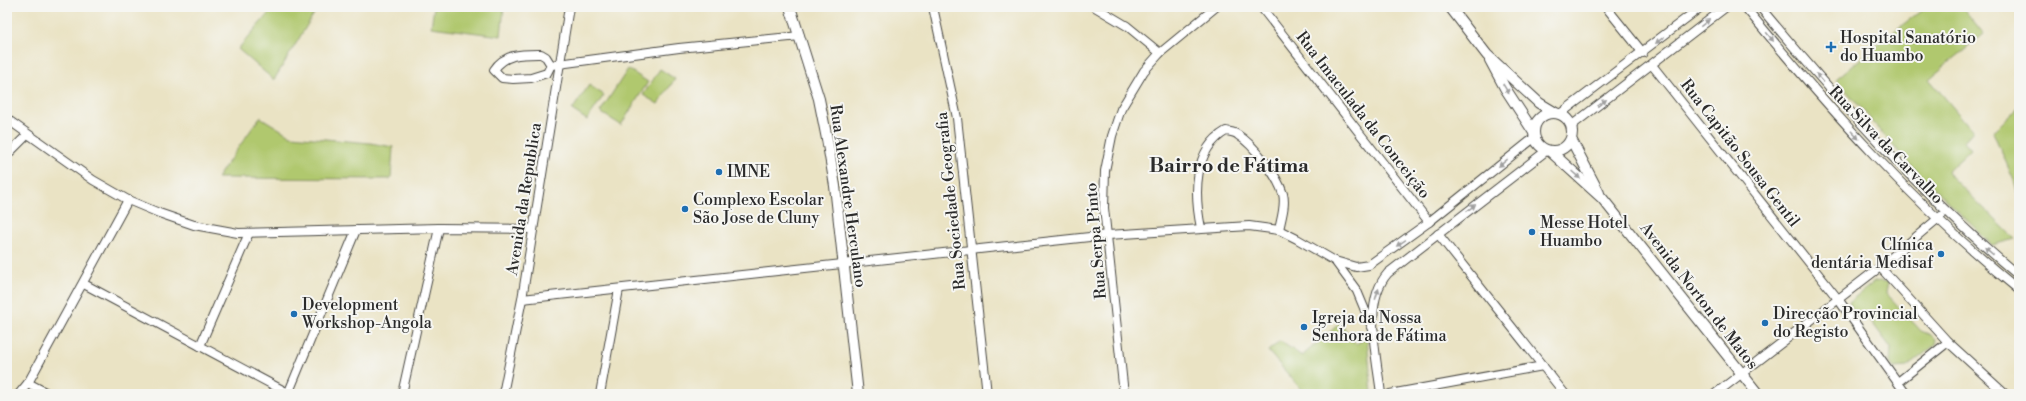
<svg xmlns="http://www.w3.org/2000/svg" width="2026" height="401" font-family="'Libre Bodoni',serif">
<style>
.green{fill:#b0c86e;stroke:#6e7a4c}
.lines{fill:none;stroke-linecap:round;stroke-linejoin:round}
.minor-casing{stroke:#484742;stroke-width:10}
.major-casing{stroke:#484742;stroke-width:12}
.minor{stroke:#fff;stroke-width:8}
.major{stroke:#fff;stroke-width:10}
.oneway{fill:#a0a0a0}
.poi-dot{fill:#1f6fb2;stroke:#f6f6f2;stroke-width:1.5}
.labels{text-anchor:middle;dominant-baseline:central;stroke-width:4;stroke-linejoin:round;paint-order:stroke}
.poi-label{font-size:16px;fill:#2b2b2b;stroke:#f6f6f2;text-anchor:start}
.street-label{font-size:16px;fill:#2b2b2b;stroke:#f6f6f2}
.district-label{font-size:20px;font-weight:bold;fill:#2b2b2b;stroke:#f6f6f2}
</style>
<rect width="100%" height="100%" fill="#f6f6f2"/>
<filter id="ink" filterUnits="userSpaceOnUse"><feTurbulence type="fractalNoise" baseFrequency=".025" numOctaves="2"/><feDisplacementMap in="SourceGraphic" scale="8" xChannelSelector="R" yChannelSelector="G"/><feConvolveMatrix kernelMatrix="1 2 1 2 8 2 1 2 1" color-interpolation-filters="sRGB"/></filter>
<filter id="wash" filterUnits="userSpaceOnUse"><feTurbulence type="fractalNoise" baseFrequency=".012" numOctaves="4" result="noise"/><feDisplacementMap in="SourceGraphic" scale="16" xChannelSelector="R" yChannelSelector="G"/><feGaussianBlur stdDeviation="0.9" result="paint"/><feColorMatrix in="noise" values="0 0 0 0 0 0 0 0 0 0 0 0 0 0 0 0 0 1.4 0 .05"/><feComposite in="paint" operator="in"/></filter>
<g filter="url(#wash)">
<rect width="100%" height="100%" fill="#eae3c4"/>
<g class="green">
<path d="M274,7H318L274,80L238,49Z"/>
<path d="M434,7H504L501,36L431,27Z"/>
<path d="M1926,7H1962L1984,34L1929,79L1973,131L1964,141L1971,149L1947,172L2015,239L1992,245L1903,157L1836,79L1893,32Z"/>
<path d="M628,69L648,82L621,125L600,112Z"/>
<path d="M660,69L675,79L658,104L643,95Z"/>
<path d="M589,85L604,95L587,120L572,110Z"/>
<path d="M2019,106V200L2014,181L1993,132Z"/>
<path d="M260,117L291,136L370,143L393,147L391,179L217,178Z"/>
<path d="M1880,281L1888,282L1886,293L1921,331L1931,335L1936,340L1935,345L1907,367L1894,368L1890,363L1891,348L1864,312H1854L1849,302L1874,282Z"/>
<path d="M1340,323L1356,344L1367,338L1372,394H1305L1268,351L1280,341L1302,356Z"/>
</g>
</g>
<g filter="url(#ink)">
<g class="lines">
<defs>
<g id="minor">
<path d="M933,7L957,118L987,394"/>
<path d="M1095,7L1127,26L1160,53"/>
<path d="M1261,7L1429,222"/>
<path d="M1606,7L1643,53"/>
<path d="M1745,7C1829,109 1916,207 2019,290"/>
<path d="M1760,7C1840,103 1923,196 2019,276"/>
<path d="M541,54L546,57L551,65L547,73L531,78L513,79L502,78L494,70C505,53 523,54 541,54Z"/>
<path d="M551,65L679,48L800,36"/>
<path d="M1652,65L1838,299L1906,394"/>
<path d="M1560,114L1701,7"/>
<path d="M7,119L93,180L128,200L159,213L194,225L238,233L439,228L533,229"/>
<path d="M1571,126L1726,7"/>
<path d="M7,155L27,135"/>
<path d="M1201,228C1194,194 1193,150 1226,131C1230,132 1235,132 1238,135C1254,145 1277,175 1283,194C1286,205 1281,219 1279,230"/>
<path d="M1438,234L1565,394"/>
<path d="M1335,261L1356,267L1369,265L1429,222L1534,138"/>
<path d="M1880,267L1948,342L2005,394"/>
<path d="M84,284L288,393"/>
<path d="M522,299L1108,235L1249,226L1279,230L1297,239L1335,261L1357,291L1374,332"/>
<path d="M200,346L249,233"/>
<path d="M1898,382L1948,342"/>
<path d="M28,383L49,394"/>
<path d="M19,394L28,383L128,200"/>
<path d="M288,394L356,230"/>
<path d="M402,394L439,228"/>
<path d="M503,394L522,299L569,7"/>
<path d="M600,394L619,289"/>
<path d="M1124,394L1104,208L1105,171L1112,136L1121,109L1144,71L1160,53L1216,7"/>
<path d="M1381,394C1377,358 1362,302 1388,273L1546,151"/>
<path d="M1390,394L1543,366"/>
<path d="M1715,394L1880,267L1941,216"/>
</g>
<g id="major">
<path d="M790,7L819,99L827,139L835,186L858,394"/>
<path d="M1450,7L1487,55L1539,103L1554,112"/>
<path d="M1490,60L1505,88L1533,131"/>
<circle cx="1553" cy="132" r="19"/>
<path d="M1571,139L1599,193"/>
<path d="M1550,151L1602,198L1758,394"/>
</g>
</defs>
<use href="#minor" class="minor-casing"/>
<use href="#major" class="major-casing"/>
<use href="#minor" class="minor"/>
<use href="#major" class="major"/>
</g>
<defs><path id="oneway-solid" d="M-6-.8H1V-3.2L6.5 0L1 3.2V.8H-6Z"/></defs>
<g class="oneway">
<use href="#oneway-solid" transform="translate(1705 23) rotate(-38)"/>
<use href="#oneway-solid" transform="translate(1770 37) rotate(51)"/>
<use href="#oneway-solid" transform="translate(1660 40) rotate(142)"/>
<use href="#oneway-solid" transform="translate(1820 78) rotate(-131)"/>
<use href="#oneway-solid" transform="translate(1506 89) rotate(58)"/>
<use href="#oneway-solid" transform="translate(1602 103) rotate(-37)"/>
<use href="#oneway-solid" transform="translate(1855 135) rotate(46)"/>
<use href="#oneway-solid" transform="translate(1503 163) rotate(141)"/>
<use href="#oneway-solid" transform="translate(1576 175) rotate(42)"/>
<use href="#oneway-solid" transform="translate(1471 208) rotate(-37)"/>
<use href="#oneway-solid" transform="translate(1401 243) rotate(145)"/>
<use href="#oneway-solid" transform="translate(1989 251) rotate(-138)"/>
<use href="#oneway-solid" transform="translate(1377 294) rotate(-73)"/>
</g>
</g>
<g class="poi-dot">
<path d="M1829 41h4v4h4v4h-4v4h-4v-4h-4v-4h4z"/>
<circle cx="719" cy="172" r="4"/>
<circle cx="685" cy="209" r="4"/>
<circle cx="1532" cy="232" r="4"/>
<circle cx="1941" cy="254" r="4"/>
<circle cx="294" cy="314" r="4"/>
<circle cx="1765" cy="323" r="4"/>
<circle cx="1304" cy="327" r="4"/>
</g>
<g class="labels">
<g class="poi-label">
<text x="1840" y="38">Hospital Sanatório<tspan x="1840" dy="18">do Huambo</tspan></text>
<text x="727" y="172">IMNE</text>
<text x="693" y="200">Complexo Escolar<tspan x="693" dy="18">São Jose de Cluny</tspan></text>
<text x="1540" y="223">Messe Hotel<tspan x="1540" dy="18">Huambo</tspan></text>
<text x="1933" y="245" text-anchor="end">Clínica<tspan x="1933" dy="18">dentária Medisaf</tspan></text>
<text x="302" y="305">Development<tspan x="302" dy="18">Workshop-Angola</tspan></text>
<text x="1773" y="314">Direcção Provincial<tspan x="1773" dy="18">do Registo</tspan></text>
<text x="1312" y="318">Igreja da Nossa<tspan x="1312" dy="18">Senhora de Fátima</tspan></text>
</g>
<g class="street-label">
<text transform="translate(1363 115) rotate(52)">Rua Imaculada da Conceição</text>
<text transform="translate(1886 145) rotate(46)">Rua Silva da Carvalho</text>
<text transform="translate(1740 153) rotate(52)">Rua Capitão Sousa Gentil</text>
<text transform="translate(848 196) rotate(82)">Rua Alexandre Herculano</text>
<text transform="translate(524 199) rotate(-81)">Avenida da Republica</text>
<text transform="translate(951 201) rotate(-96)">Rua Sociedade Geografia</text>
<text transform="translate(1096 241) rotate(-95)">Rua Serpa Pinto</text>
<text transform="translate(1699 296) rotate(52)">Avenida Norton de Matos</text>
</g>
<g class="district-label">
<text x="1229" y="166">Bairro de Fátima</text>
</g>
</g>
<rect width="2026" height="401" fill="none" stroke="#f6f6f2" stroke-width="24"/>
</svg>
